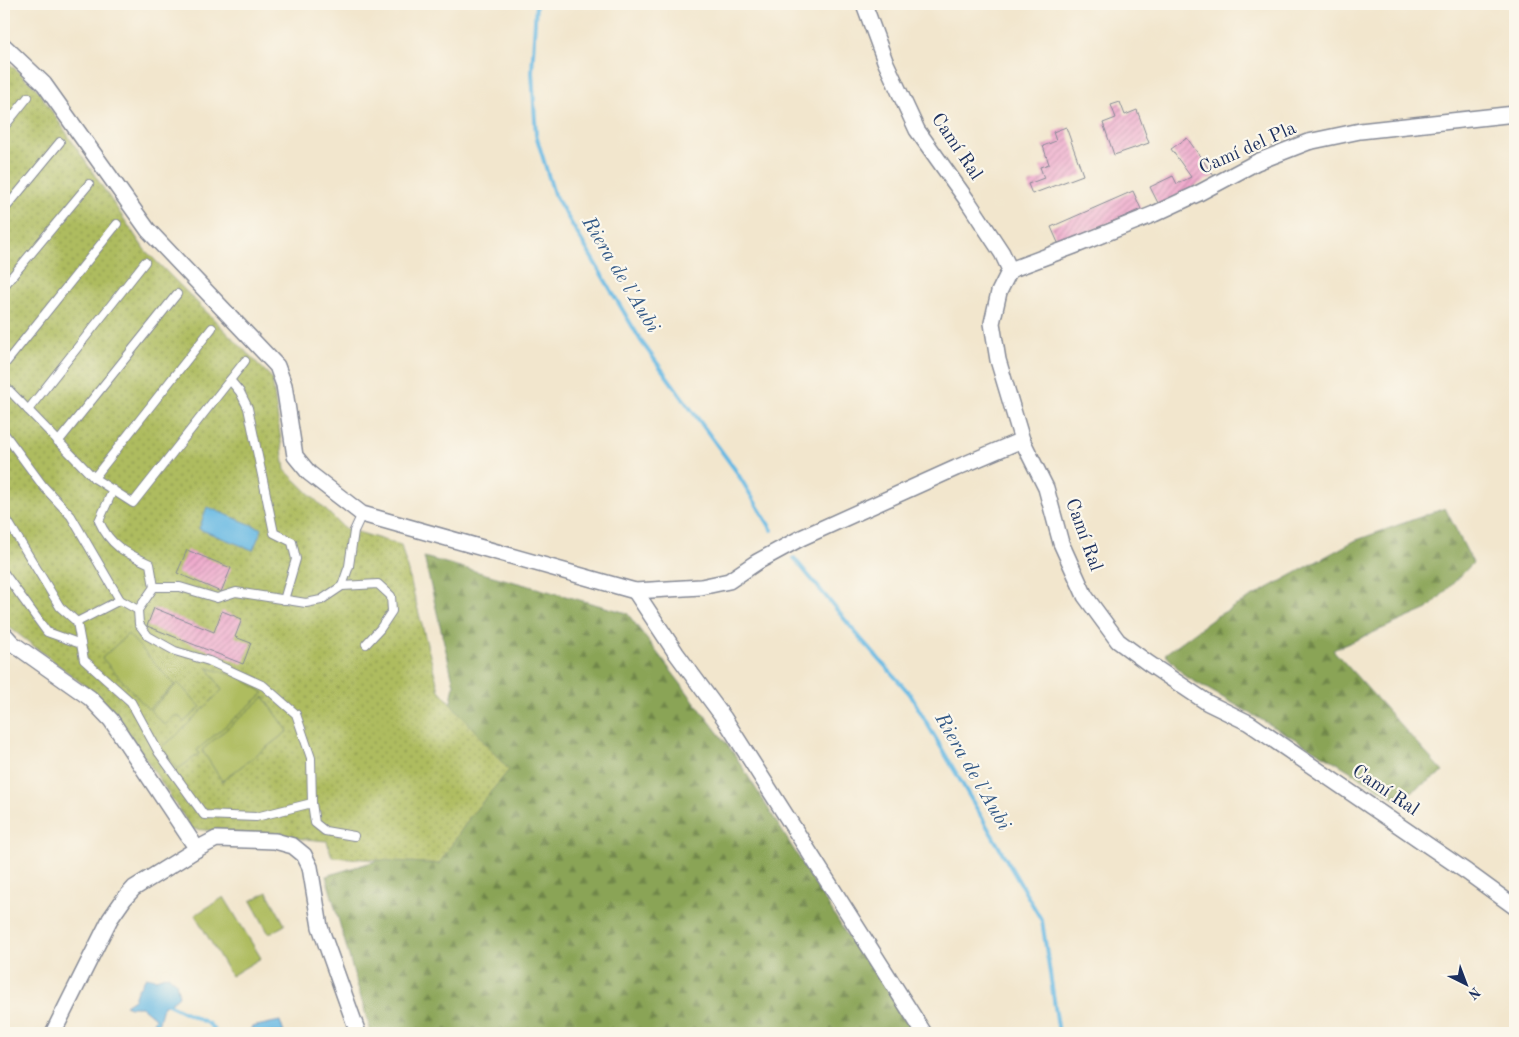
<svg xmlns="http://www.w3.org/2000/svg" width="1519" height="1037" font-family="'Old Standard TT',serif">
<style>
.forest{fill:url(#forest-firs);stroke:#526a5a}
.park{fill:url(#park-dots);stroke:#64765e}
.pitch{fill:#aebc5f;stroke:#64765e}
.water{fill:#68b9e3;stroke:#4274a0}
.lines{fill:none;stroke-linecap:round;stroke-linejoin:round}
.stream{stroke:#68b9e3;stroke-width:4}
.building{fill:url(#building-hatch)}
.lane-casing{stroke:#868a96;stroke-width:10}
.street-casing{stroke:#868a96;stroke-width:18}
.lane{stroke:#fff;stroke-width:8}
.street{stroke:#fff;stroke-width:15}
.labels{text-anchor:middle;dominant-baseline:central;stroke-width:4.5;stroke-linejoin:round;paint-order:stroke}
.street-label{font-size:19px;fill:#1b2f5e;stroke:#fbf7ec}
.water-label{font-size:20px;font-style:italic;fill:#325886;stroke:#fbf7ec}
</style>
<defs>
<pattern id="forest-firs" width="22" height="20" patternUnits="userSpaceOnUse" patternTransform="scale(1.25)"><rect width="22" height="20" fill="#8aa456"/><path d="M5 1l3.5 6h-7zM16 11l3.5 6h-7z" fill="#70864a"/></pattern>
<pattern id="park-dots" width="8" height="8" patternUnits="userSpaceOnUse" patternTransform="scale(1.25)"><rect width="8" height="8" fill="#aebc5f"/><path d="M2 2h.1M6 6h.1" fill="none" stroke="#8d9952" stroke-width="1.8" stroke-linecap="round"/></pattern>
<pattern id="building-hatch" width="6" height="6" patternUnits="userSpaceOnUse" patternTransform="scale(1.25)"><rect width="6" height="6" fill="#eea5ca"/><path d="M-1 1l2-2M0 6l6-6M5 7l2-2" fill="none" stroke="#c087a7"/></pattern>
</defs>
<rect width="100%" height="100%" fill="#fbf7ec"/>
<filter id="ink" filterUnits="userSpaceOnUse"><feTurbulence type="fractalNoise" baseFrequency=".02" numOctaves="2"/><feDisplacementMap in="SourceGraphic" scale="10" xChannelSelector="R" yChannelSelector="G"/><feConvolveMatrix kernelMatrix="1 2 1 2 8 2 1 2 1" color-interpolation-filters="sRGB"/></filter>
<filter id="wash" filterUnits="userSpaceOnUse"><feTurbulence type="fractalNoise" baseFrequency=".0096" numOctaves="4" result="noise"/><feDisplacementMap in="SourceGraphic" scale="20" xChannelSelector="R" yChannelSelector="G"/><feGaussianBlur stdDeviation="1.12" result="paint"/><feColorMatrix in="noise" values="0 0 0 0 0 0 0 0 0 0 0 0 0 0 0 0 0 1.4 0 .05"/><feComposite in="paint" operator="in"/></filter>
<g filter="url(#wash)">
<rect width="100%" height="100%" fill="#f2e6cd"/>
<g class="forest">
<path d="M1445,508L1473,563L1428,609L1333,650L1443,772L1397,800L1337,763L1185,676L1165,654L1217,616L1354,541Z"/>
<path d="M424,557L627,613L735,755L853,945L933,1033H371L326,876L424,846L454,685Z"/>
</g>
<path class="park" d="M4,59L37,89L144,249L272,378L285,470L344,528L401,545L439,690L509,770L470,817L439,864L332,857L327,841L192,829L119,718L93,692L4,623Z"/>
<g class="pitch">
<path d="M128,634L175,685L148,709L102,658Z"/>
<path d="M208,668L240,677L264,693L197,750L199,754L178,769L161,747L176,736L222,690Z"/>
<path d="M178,683L201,707L184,722L177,714L165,725L150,710Z"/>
<path d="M264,697L288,731L222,781L202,750Z"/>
<path d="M267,892L285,925L269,934L251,901Z"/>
<path d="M224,897L261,958L231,976L195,915Z"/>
</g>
<g class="water">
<path d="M207,507L262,529L253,550L199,529Z"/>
<path d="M168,975L176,982L179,996L172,1002L164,1005C160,1014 160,1025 154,1033H150L155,1018L142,1007H130L125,1005L134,999L137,991L146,977L156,979Z"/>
<path d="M280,1021L284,1033H247L252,1027Z"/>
</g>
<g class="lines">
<g class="stream">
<path d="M536,4L532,72L536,135L554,194L641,341L736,471L772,530"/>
<path d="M794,558L861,639L910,694L1042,921L1059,1033"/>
<path d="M168,1004L209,1024L217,1033"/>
</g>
</g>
<g id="blocks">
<g class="building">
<path d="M1120,102L1125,115L1137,110L1149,143L1114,155L1103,123L1116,118L1111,105Z"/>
<path d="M1066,127L1083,175L1032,194L1028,184L1044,178L1040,167L1049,164L1043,146L1056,141L1053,132Z"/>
<path d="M1187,138L1214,176L1159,205L1150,187L1173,176L1177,184L1191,177L1171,149Z"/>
<path d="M1133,191L1141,209L1059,245L1051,227Z"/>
<path d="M187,550L231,568L221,592L177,573Z"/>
<path d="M154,608L214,632L222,611L242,619L235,637L251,643L243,664L147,626Z"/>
</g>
</g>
</g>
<g filter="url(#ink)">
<use href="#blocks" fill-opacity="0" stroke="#868a96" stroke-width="1"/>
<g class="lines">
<defs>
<g id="lane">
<path d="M4,127L28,97"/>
<path d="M4,210L60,142"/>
<path d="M4,286L89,184"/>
<path d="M4,365L117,224"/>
<path d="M230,380L240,392L248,408L274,533L292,542L296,559L284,600"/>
<path d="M4,385L94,478L133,503L245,361"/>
<path d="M28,410L145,262"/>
<path d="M4,433L43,486L71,516L120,600L138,610"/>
<path d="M58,442L177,294"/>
<path d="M94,478L212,328"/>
<path d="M113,490L99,521C110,546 126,553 150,564L154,587"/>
<path d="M4,515L60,607L77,622"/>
<path d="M4,573L47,632L81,644"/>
<path d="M342,586L378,584L391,596L392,611L380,629L366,644"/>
<path d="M120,600L77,622L84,660L131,702L159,753L204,815L256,817L312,803"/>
<path d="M354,836L325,831L315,823L312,803L311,758L296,714L264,686L209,661L175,651L148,636L139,624L138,610L154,587H180L217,598L236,592L306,603L321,600L342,586L349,566L354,531L362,514"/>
</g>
<g id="street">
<path d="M864,4L885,61L917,130L969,203L1002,253L1010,270L999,292L992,323L998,360L1022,440L1046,488L1061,543L1085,596L1118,641L1148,663L1208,703L1249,723L1467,872L1515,907"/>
<path d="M4,46L44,84L148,230L277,366L284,385L295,456L309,473L362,514L635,591L701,587L729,581L757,562L801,538L956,468L1022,440"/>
<path d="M1010,270L1074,246L1154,214L1199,193L1257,162L1308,142L1360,131L1515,114"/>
<path d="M635,591L676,653L724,718L924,1033"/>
<path d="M4,634L12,643L90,698L111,720L197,849"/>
<path d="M53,1033L110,919L124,899L134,888L197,849L216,839L275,841L293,846L304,855L310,867L320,927L358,1033"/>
</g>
</defs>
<use href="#lane" class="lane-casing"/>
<use href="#street" class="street-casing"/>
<use href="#lane" class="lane"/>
<use href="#street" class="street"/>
</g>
</g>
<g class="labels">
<g class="street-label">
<text transform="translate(956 147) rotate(56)">Camí Ral</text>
<text transform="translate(1248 149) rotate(-24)">Camí del Pla</text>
<text transform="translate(1083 535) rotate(70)">Camí Ral</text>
<text transform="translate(1385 791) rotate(34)">Camí Ral</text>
</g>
<g class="water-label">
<text transform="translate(620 275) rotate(59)">Riera de l'Aubi</text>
<text transform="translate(972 772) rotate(60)">Riera de l'Aubi</text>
</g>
</g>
<rect width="1519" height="1037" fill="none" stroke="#fbf7ec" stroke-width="20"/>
<g transform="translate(1466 984) rotate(138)" stroke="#fbf7ec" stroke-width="4" paint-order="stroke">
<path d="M0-4L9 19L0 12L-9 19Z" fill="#1b2f5e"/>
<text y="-8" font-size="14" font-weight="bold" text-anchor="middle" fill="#1b2f5e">N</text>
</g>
</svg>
